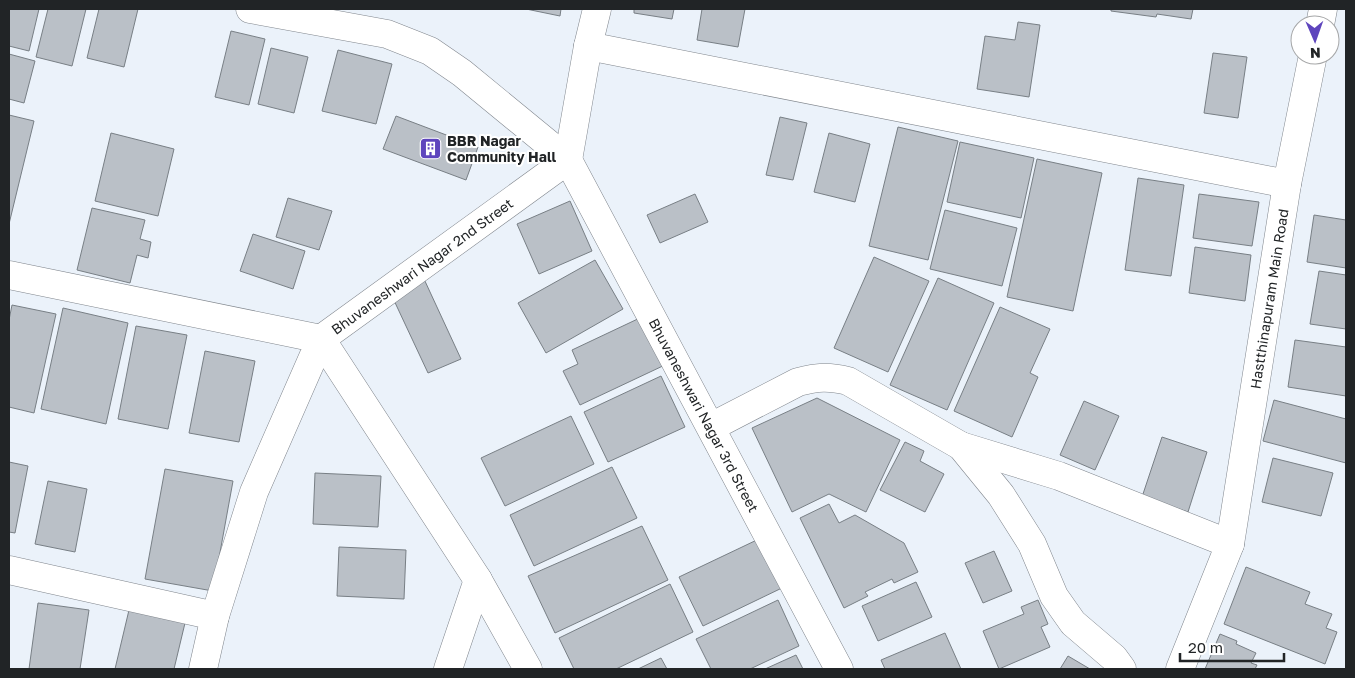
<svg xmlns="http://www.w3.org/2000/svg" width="1355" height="678" font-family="'Golos Text',sans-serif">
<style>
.building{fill:#bac0c7;stroke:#787f85}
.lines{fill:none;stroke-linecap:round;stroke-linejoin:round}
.street-casing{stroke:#80868d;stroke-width:29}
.street{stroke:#fff;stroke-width:28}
.labels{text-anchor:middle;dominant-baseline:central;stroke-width:4;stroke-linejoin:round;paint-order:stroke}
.poi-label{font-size:14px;font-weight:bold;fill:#212426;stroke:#fff;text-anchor:start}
.street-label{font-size:14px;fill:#212426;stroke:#fff}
</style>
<rect width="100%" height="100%" fill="#ebf2fa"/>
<g class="building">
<path d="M9,9H39L29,51L9,46Z"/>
<path d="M48,9H86L72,66L36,57Z"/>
<path d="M99,9H138L124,67L87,58Z"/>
<path d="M526,9H561L560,16Z"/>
<path d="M634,9H674L672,19L634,13Z"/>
<path d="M702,9H745L738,47L697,40Z"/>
<path d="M1111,9H1193L1191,19L1157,14L1156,17L1111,11Z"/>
<path d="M1018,22L1040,25L1029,97L977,89L985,36L1015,40Z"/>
<path d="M231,31L265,39L249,105L215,97Z"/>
<path d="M271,48L308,57L294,113L258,104Z"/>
<path d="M338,50L392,64L376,124L322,111Z"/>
<path d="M1213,53L1247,57L1238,118L1204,113Z"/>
<path d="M9,54L35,61L24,103L9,99Z"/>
<path d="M9,115L34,121L9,224Z"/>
<path d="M396,116L478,147L466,180L383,149Z"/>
<path d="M780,117L807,123L793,180L766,175Z"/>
<path d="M898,127L958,141L928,260L869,246Z"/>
<path d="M111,133L174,149L158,216L95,201Z"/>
<path d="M829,133L870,144L855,202L814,192Z"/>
<path d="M960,142L1034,158L1021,218L947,202Z"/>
<path d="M1037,159L1102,173L1073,311L1007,297Z"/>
<path d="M1138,178L1184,185L1171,276L1125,270Z"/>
<path d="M695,194L708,222L660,243L647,215Z"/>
<path d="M1199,194L1259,202L1252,246L1193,238Z"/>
<path d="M288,198L332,211L319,250L276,237Z"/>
<path d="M570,201L592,251L539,274L517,224Z"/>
<path d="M92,208L145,220L140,239L151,242L148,258L137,255L130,283L77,270Z"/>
<path d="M945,210L1017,228L1002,286L930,269Z"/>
<path d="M1314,215L1346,220V268L1307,262Z"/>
<path d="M253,234L305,251L293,289L240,271Z"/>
<path d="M1195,247L1251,255L1245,301L1189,293Z"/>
<path d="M874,257L929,281L888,372L834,348Z"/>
<path d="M595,260L623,309L546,353L518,303Z"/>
<path d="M1319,271L1346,275V329L1310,324Z"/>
<path d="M938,278L994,303L947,410L890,385Z"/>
<path d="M424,279L461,359L428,373L391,294Z"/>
<path d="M12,305L56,314L34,413L9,407V320Z"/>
<path d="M1000,307L1050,329L1030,373L1038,377L1012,437L954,411Z"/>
<path d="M63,308L128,323L106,424L41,409Z"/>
<path d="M644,316L667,364L580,405L563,371L578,364L572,350Z"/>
<path d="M136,326L187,335L168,429L118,419Z"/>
<path d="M1295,340L1346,347V396L1288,387Z"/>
<path d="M205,351L255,361L239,442L189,433Z"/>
<path d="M661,376L685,427L608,462L584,412Z"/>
<path d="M817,398L900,440L866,512L829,494L792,512L752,428Z"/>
<path d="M1274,400L1346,419V463L1263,441Z"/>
<path d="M1084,401L1119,416L1095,470L1060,455Z"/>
<path d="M571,416L594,464L505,506L481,458Z"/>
<path d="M1162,437L1207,452L1188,512L1142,497Z"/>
<path d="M905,442L924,451L920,461L944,474L925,512L880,490Z"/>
<path d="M1273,458L1333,473L1321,516L1262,502Z"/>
<path d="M9,462L28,466L15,533L9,532Z"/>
<path d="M612,467L637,518L534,566L510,515Z"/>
<path d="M165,469L233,481L213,591L145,579Z"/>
<path d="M315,473L381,476L378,527L313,524Z"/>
<path d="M48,481L87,489L75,552L35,544Z"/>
<path d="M829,504L839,523L855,515L904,543L918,572L894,583L892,579L865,592L868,596L844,608L800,518Z"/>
<path d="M642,526L668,580L555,633L528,576Z"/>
<path d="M761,538L784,587L703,626L679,577Z"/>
<path d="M339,547L406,550L404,599L337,596Z"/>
<path d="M994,551L1012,591L983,603L965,563Z"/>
<path d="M1246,567L1310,592L1305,604L1332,614L1326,628L1337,632L1325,664L1224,624Z"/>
<path d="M916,582L932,617L878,641L862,606Z"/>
<path d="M670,584L693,632L616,669H574L559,638Z"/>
<path d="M778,600L799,646L750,669H711L696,639Z"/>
<path d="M1038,600L1048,624L1041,627L1050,647L999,669L983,631L1024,614L1021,607Z"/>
<path d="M38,603L89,610L80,669H29Z"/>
<path d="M129,610L185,623L174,669H115Z"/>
<path d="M945,633L961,669H885L881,660Z"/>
<path d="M1220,634L1237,641L1236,644L1256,653L1251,663L1257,665L1255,669H1205Z"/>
<path d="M796,655L803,669H765Z"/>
<path d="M1068,656L1090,669H1060Z"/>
<path d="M661,658L667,669H638Z"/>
</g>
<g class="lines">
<defs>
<g id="street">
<path d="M250,9L387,34L430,51L462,73L568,160L839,669"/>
<path d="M1320,25L1323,9"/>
<path d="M588,46L1287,184"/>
<path d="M9,275L321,339L254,492L215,616L203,669"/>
<path d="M711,427L798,382C818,377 828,376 848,381L961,446L1001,495L1032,544L1054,596L1073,623L1114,658L1122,669"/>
<path d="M961,446L1059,476L1230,544"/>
<path d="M9,570L215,616"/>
<path d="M448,669L478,580"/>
<path d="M528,669L478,580L321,339L568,160L588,46L597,9"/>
<path d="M1180,669L1230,544L1287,184L1313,55"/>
</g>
</defs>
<use href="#street" class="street-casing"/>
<use href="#street" class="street"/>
</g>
<defs>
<symbol id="building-square" viewBox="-11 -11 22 22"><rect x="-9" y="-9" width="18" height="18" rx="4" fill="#5e45bd" stroke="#fff"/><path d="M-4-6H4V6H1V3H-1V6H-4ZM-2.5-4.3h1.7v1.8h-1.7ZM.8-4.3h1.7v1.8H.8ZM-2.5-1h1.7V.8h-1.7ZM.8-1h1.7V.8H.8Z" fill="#fff"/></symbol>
</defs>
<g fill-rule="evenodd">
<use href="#building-square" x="418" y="136" width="25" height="25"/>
</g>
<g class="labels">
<g class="poi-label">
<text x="447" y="140">BBR Nagar<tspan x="447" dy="16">Community Hall</tspan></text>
</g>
<g class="street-label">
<text transform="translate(422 266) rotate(-36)">Bhuvaneshwari Nagar 2nd Street</text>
<text transform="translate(1269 299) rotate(-81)">Hastthinapuram Main Road</text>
<text transform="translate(704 415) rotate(62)">Bhuvaneshwari Nagar 3rd Street</text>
</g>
</g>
<rect width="1355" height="678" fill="none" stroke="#212426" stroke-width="20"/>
<g transform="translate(1315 40) rotate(178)"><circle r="24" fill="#ffffff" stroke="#a6a7a8"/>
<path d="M0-4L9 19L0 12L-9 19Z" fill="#5e45bd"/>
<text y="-8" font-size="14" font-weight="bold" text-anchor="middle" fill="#212426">N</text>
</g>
<path d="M1180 653v8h104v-8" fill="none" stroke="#212426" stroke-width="2.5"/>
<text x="1188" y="653" font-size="15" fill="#212426" stroke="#ffffff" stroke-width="4" paint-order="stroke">20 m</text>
</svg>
